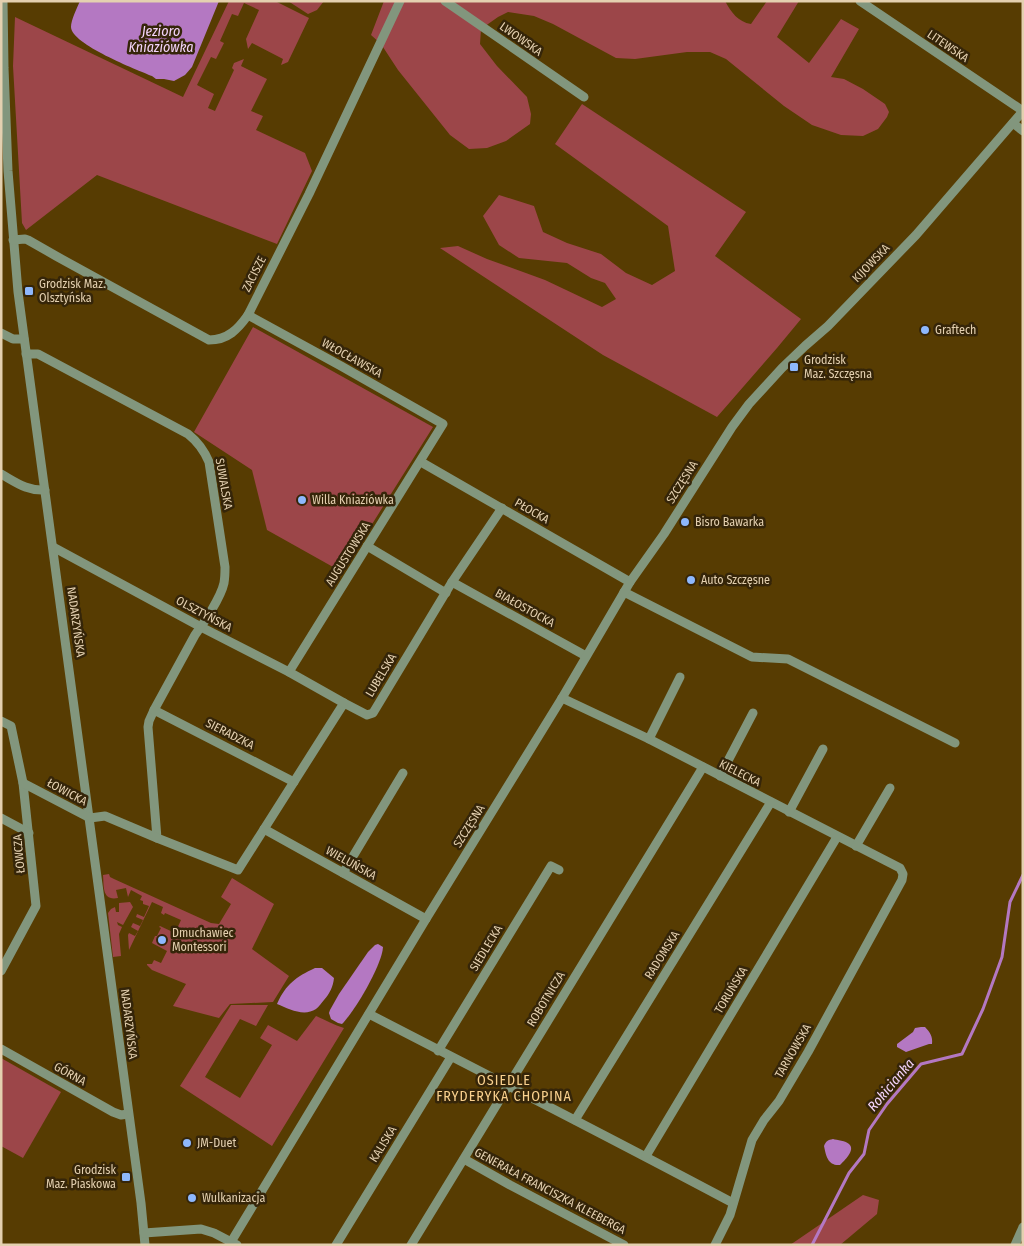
<svg xmlns="http://www.w3.org/2000/svg" width="1024" height="1246" font-family="'Fira Sans Condensed',sans-serif">
<style>
.green{fill:#9c4649}
.water{fill:#b478c2}
.lines{fill:none;stroke-linecap:round;stroke-linejoin:round}
.stream{stroke:#b478c2;stroke-width:3}
.minor{stroke:#82967d;stroke-width:9}
.poi-dot{fill:#8eb8fd;stroke:#352509;stroke-width:2}
.labels{text-anchor:middle;dominant-baseline:central;stroke-width:5;stroke-linejoin:round;paint-order:stroke}
.street-label{font-size:12px;fill:#e4d0b0;stroke:#352509}
.poi-label{font-size:12px;fill:#e4d0b0;stroke:#352509;text-anchor:start}
.water-label{font-size:14px;font-style:italic;fill:#f4d4fb;stroke:#352509}
.neighbourhood-label{font-size:14px;letter-spacing:1px;fill:#f9d08d;stroke:#352509}
</style>
<rect width="100%" height="100%" fill="#573c02"/>
<g class="green">
<path d="M229,1H275L309,18L288,62L281,65L283,59L252,43L248,49L246,39L259,10L244,3L238,16L232,14L220,41L224,43L216,59L211,57L197,85L214,94L208,108L215,111L234,70L232,68L234,63L244,59L241,66L267,79L251,111L263,116L256,130L305,153L312,171L277,244L97,175L26,230L22,223L13,66L15,17L183,97Z"/>
<path d="M288,1H324L317,10L308,14Z"/>
<path d="M384,1H725C731,12 738,22 751,24L767,1H799L777,37L809,63L841,19L859,29L831,77L844,79L863,89L885,104L889,112L887,117L878,129L863,136L841,135L812,125L784,106L726,59L710,52H687L635,59L616,58L553,24L534,16L508,12L498,17L481,29L480,44L497,66L527,97L531,114L530,124L506,141L487,148L469,149L450,135L398,70L381,44L371,35Z"/>
<path d="M582,104L746,212L715,256L801,319L777,348L717,417L603,355L440,248L458,246L487,259L545,280L602,307L616,299L605,283L591,278L567,263L519,258L499,245L483,216L499,195L534,206L543,232L567,243L601,254L626,273L652,285L675,271L668,226L555,144Z"/>
<path d="M253,327L433,427L342,572L267,530L252,470L194,432Z"/>
<path d="M109,874L110,877L114,879L211,923L219,924L231,904L221,897L232,878L274,904L252,949L289,976L273,1002L230,1004L219,1018L173,1006L186,984L152,970L147,965V964H152L154,960L161,963L167,951L152,943L155,936H157L161,928L159,927L160,926L175,933L181,920L165,913L164,915L161,913L163,907L152,902L129,950L128,935L129,933L135,936L138,931L131,927L133,923L140,926L143,920L136,917L137,914L144,917L149,906L143,904V901L140,900L142,896L131,890L128,897L126,888L116,890L118,898C102,901 104,887 103,875Z"/>
<path d="M130,902L133,907L123,925L117,922L118,925L122,927L119,934L121,956L113,957L108,913L111,909L115,907L116,912H119V903Z"/>
<path d="M231,1005H268L256,1026L240,1019L205,1077L240,1098L272,1045L260,1038L268,1025L297,1041L316,1016C326,1020 334,1025 344,1028L272,1146L180,1086Z"/>
<path d="M1,1058L61,1092L23,1158L1,1146Z"/>
<path d="M863,1195L879,1200L877,1214L840,1245H790Z"/>
</g>
<g class="water">
<path d="M80,1H219L192,67L185,75L174,81L164,79H156L152,76C137,70 71,44 71,27C71,20 77,8 80,1Z"/>
<path d="M378,944L383,947C382,965 355,1011 342,1024L338,1023L331,1019L329,1013L330,1010L339,994L368,952L375,945Z"/>
<path d="M315,968H322L334,978C333,987 330,993 324,1000C322,1002 319,1007 316,1009C304,1017 289,1009 277,1004C286,984 296,977 315,968Z"/>
<path d="M921,1027H925C930,1032 933,1037 932,1044H929L906,1052L897,1047V1044L913,1032L915,1028Z"/>
<path d="M833,1139C837,1140 846,1141 849,1144C856,1150 844,1161 840,1165C828,1166 826,1156 824,1146C826,1141 828,1140 833,1139Z"/>
</g>
<g class="lines">
<path class="stream" d="M812,1245L849,1173L864,1154L869,1130L887,1104L921,1064L962,1054L983,1009L1002,957L1010,902L1023,875"/>
<g class="minor">
<path d="M3,1L4,68L8,171L18,292L141,1203L145,1245"/>
<path d="M445,1L584,97"/>
<path d="M860,1L1023,111"/>
<path d="M1013,123L1023,131"/>
<path d="M13,240L25,239L28,240L56,256L209,340C228,340 238,329 248,315L309,194L400,1"/>
<path d="M248,315L341,366L443,424L289,672"/>
<path d="M1,333L13,339H24"/>
<path d="M26,354H38L188,434C198,442 204,450 209,462L225,567C225,572 225,577 224,583C221,597 204,623 195,635L154,710L149,721L148,727L157,838L238,870L344,703L367,715L373,713L452,582L502,508"/>
<path d="M421,462L630,582"/>
<path d="M1,474C17,483 27,491 45,490"/>
<path d="M367,546L446,593"/>
<path d="M53,547L201,627L289,672L344,703"/>
<path d="M452,582L586,656"/>
<path d="M624,592L752,657L788,659L955,743"/>
<path d="M562,698L649,739L900,868L903,874L902,880L808,1052L779,1101L764,1120L752,1140L730,1215L715,1245"/>
<path d="M154,710L294,782"/>
<path d="M1,721L11,726L23,783L36,906L1,971"/>
<path d="M649,739L680,677"/>
<path d="M720,776L753,713"/>
<path d="M23,783L90,818L105,816L157,838"/>
<path d="M789,812L823,749"/>
<path d="M1,818L29,833"/>
<path d="M264,829L426,919"/>
<path d="M856,846L890,788"/>
<path d="M343,873L403,773"/>
<path d="M369,1014C491,1077 613,1139 733,1203"/>
<path d="M1,1049L113,1112L121,1115L128,1114"/>
<path d="M438,1051L551,866L559,870"/>
<path d="M575,1120L771,802"/>
<path d="M646,1156L837,837"/>
<path d="M464,1159L510,1185L624,1245"/>
<path d="M144,1233L201,1229L214,1233L237,1245"/>
<path d="M231,1242L426,919L562,698L630,582L664,534L732,427L749,404L782,368L805,346L828,326L916,235L1023,111"/>
<path d="M336,1245L451,1057"/>
<path d="M411,1245L703,767"/>
<path d="M1015,1245L1023,1227"/>
</g>
</g>
<g class="poi-dot">
<rect x="24" y="286" width="10" height="10" rx="2.5"/>
<circle cx="925" cy="330" r="5"/>
<rect x="789" y="362" width="10" height="10" rx="2.5"/>
<circle cx="302" cy="500" r="5"/>
<circle cx="685" cy="522" r="5"/>
<circle cx="691" cy="580" r="5"/>
<circle cx="162" cy="940" r="5"/>
<circle cx="187" cy="1143" r="5"/>
<rect x="121" y="1172" width="10" height="10" rx="2.5"/>
<circle cx="192" cy="1198" r="5"/>
</g>
<g class="labels">
<g class="street-label">
<text transform="translate(521 39) rotate(35)">LWOWSKA</text>
<text transform="translate(948 46) rotate(34)">LITEWSKA</text>
<text transform="translate(871 263) rotate(-46)">KIJOWSKA</text>
<text transform="translate(254 274) rotate(-63)">ZACISZE</text>
<text transform="translate(352 358) rotate(29)">WŁOCŁAWSKA</text>
<text transform="translate(682 482) rotate(-58)">SZCZĘSNA</text>
<text transform="translate(224 484) rotate(80)">SUWALSKA</text>
<text transform="translate(532 511) rotate(30)">PŁOCKA</text>
<text transform="translate(348 554) rotate(-58)">AUGUSTOWSKA</text>
<text transform="translate(525 608) rotate(29)">BIAŁOSTOCKA</text>
<text transform="translate(204 614) rotate(28)">OLSZTYŃSKA</text>
<text transform="translate(76 622) rotate(82)">NADARZYŃSKA</text>
<text transform="translate(381 675) rotate(-59)">LUBELSKA</text>
<text transform="translate(230 734) rotate(27)">SIERADZKA</text>
<text transform="translate(740 773) rotate(27)">KIELECKA</text>
<text transform="translate(67 792) rotate(28)">ŁOWICKA</text>
<text transform="translate(469 826) rotate(-58)">SZCZĘSNA</text>
<text transform="translate(19 854) rotate(-95)">ŁOWCZA</text>
<text transform="translate(351 863) rotate(29)">WIELUŃSKA</text>
<text transform="translate(486 948) rotate(-59)">SIEDLECKA</text>
<text transform="translate(662 955) rotate(-58)">RADOMSKA</text>
<text transform="translate(731 990) rotate(-59)">TORUŃSKA</text>
<text transform="translate(546 999) rotate(-59)">ROBOTNICZA</text>
<text transform="translate(129 1024) rotate(83)">NADARZYŃSKA</text>
<text transform="translate(793 1051) rotate(-60)">TARNOWSKA</text>
<text transform="translate(70 1074) rotate(29)">GÓRNA</text>
<text transform="translate(383 1144) rotate(-58)">KALISKA</text>
<text transform="translate(550 1191) rotate(28)">GENERAŁA FRANCISZKA KLEEBERGA</text>
</g>
<g class="poi-label">
<text x="39" y="284">Grodzisk Maz.<tspan x="39" dy="14">Olsztyńska</tspan></text>
<text x="935" y="330">Graftech</text>
<text x="804" y="360">Grodzisk<tspan x="804" dy="14">Maz. Szczęsna</tspan></text>
<text x="312" y="500">Willa Kniaziówka</text>
<text x="695" y="522">Bisro Bawarka</text>
<text x="701" y="580">Auto Szczęsne</text>
<text x="172" y="933">Dmuchawiec<tspan x="172" dy="14">Montessori</tspan></text>
<text x="197" y="1143">JM-Duet</text>
<text x="116" y="1170" text-anchor="end">Grodzisk<tspan x="116" dy="14">Maz. Piaskowa</tspan></text>
<text x="202" y="1198">Wulkanizacja</text>
</g>
<g class="water-label">
<text x="161" y="31">Jezioro<tspan x="161" dy="16">Kniaziówka</tspan></text>
<text transform="translate(891 1085) rotate(-50)">Rokicianka</text>
</g>
<g class="neighbourhood-label">
<text x="504" y="1080">OSIEDLE<tspan x="504" dy="16">FRYDERYKA CHOPINA</tspan></text>
</g>
</g>
<rect width="1024" height="1246" fill="none" stroke="#e4d0b0" stroke-width="5"/>
</svg>
